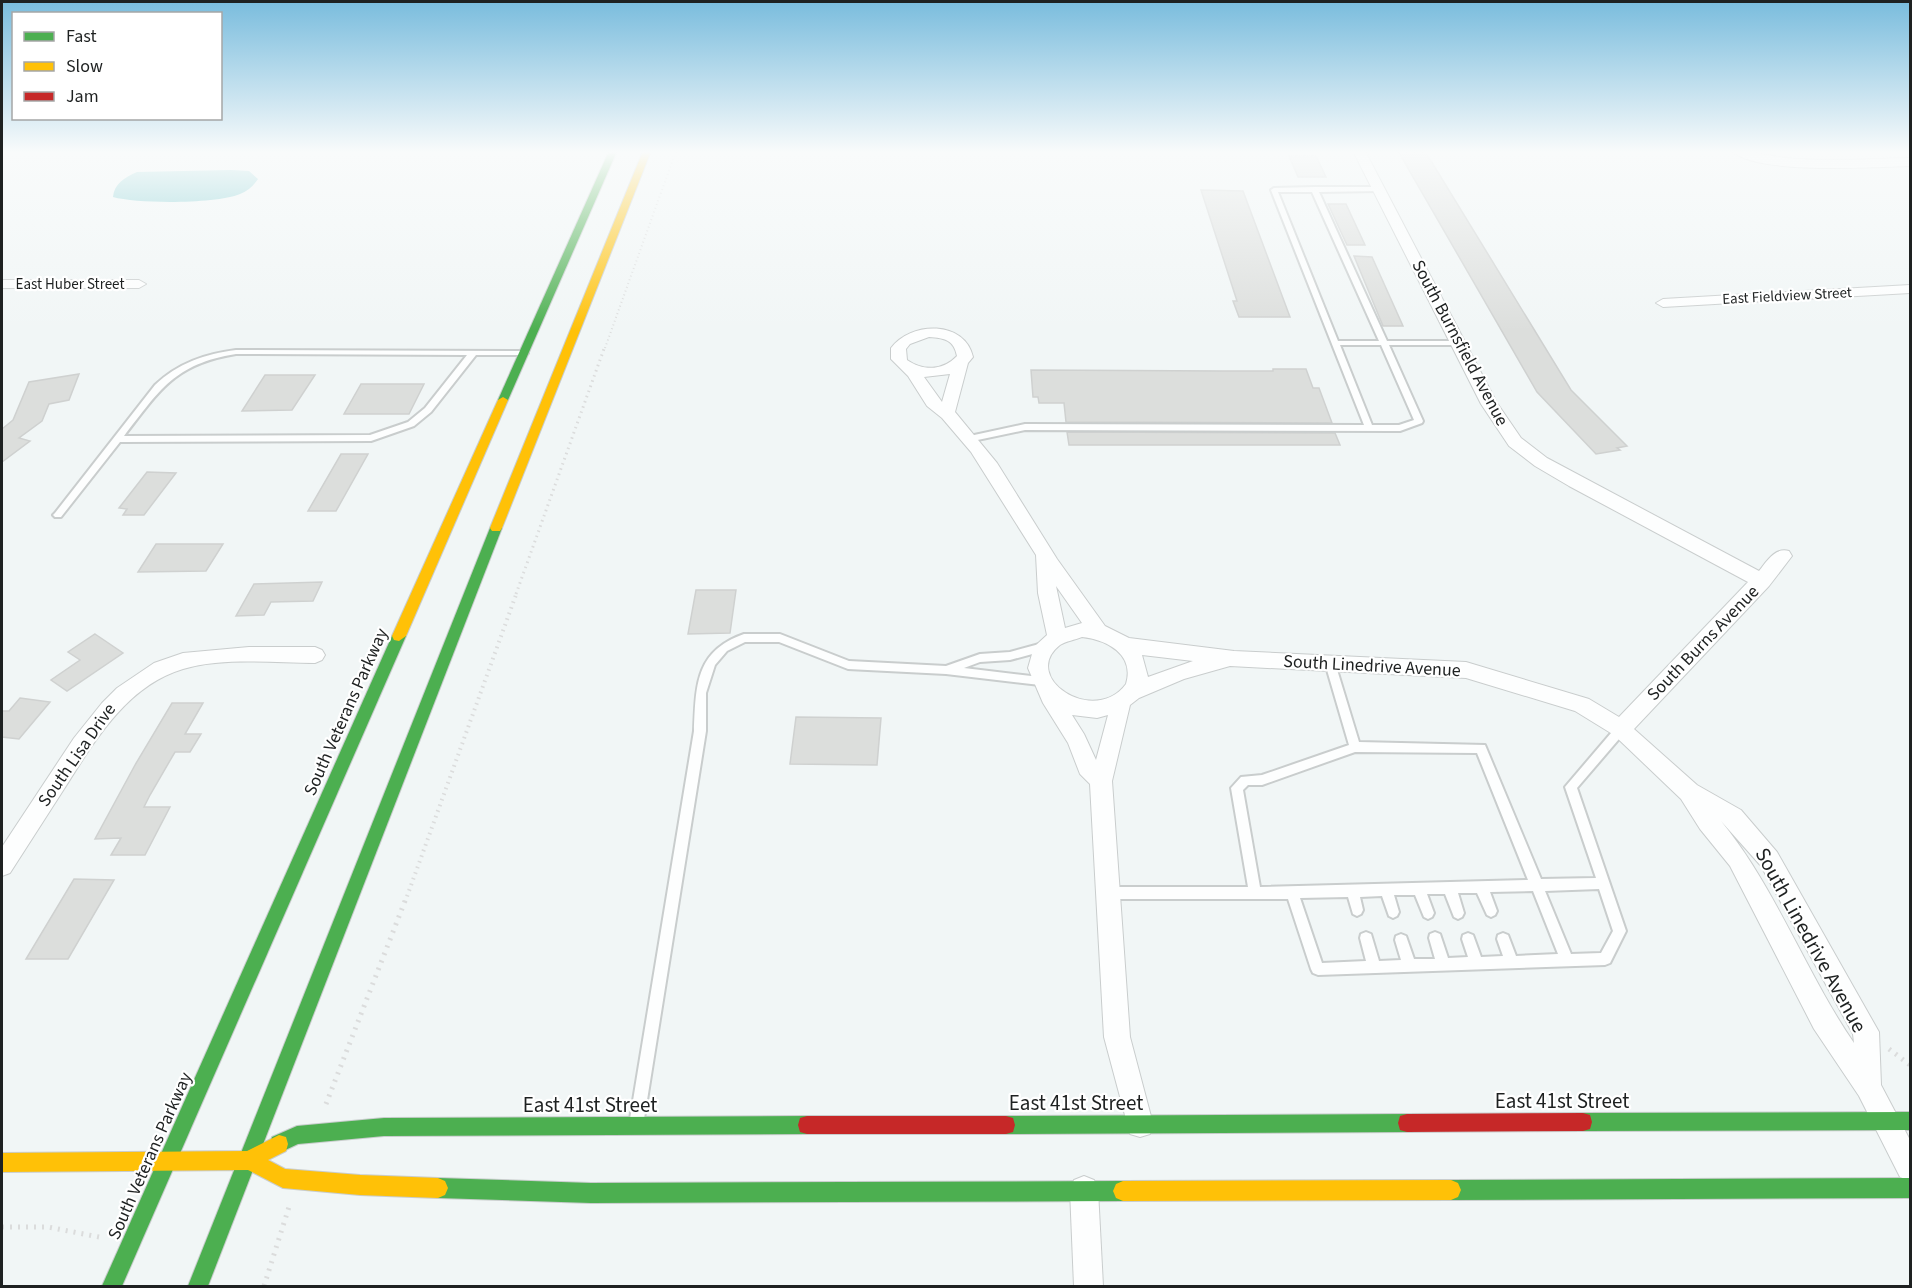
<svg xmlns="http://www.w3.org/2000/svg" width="1912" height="1288" font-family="'Source Sans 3',sans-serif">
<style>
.water{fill:#74c7cc}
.building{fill:#dcdedc;stroke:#cfd1d0;stroke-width:1.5}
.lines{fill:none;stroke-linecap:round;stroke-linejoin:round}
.lane-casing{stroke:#c9cdcd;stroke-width:4}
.street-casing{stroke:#c9cdcd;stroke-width:2}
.fast-casing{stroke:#c9cdcd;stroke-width:2}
.slow-casing{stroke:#c9cdcd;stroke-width:2}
.jam-casing{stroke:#c9cdcd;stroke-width:2}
.path-far3{stroke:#dbdcdc;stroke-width:2;stroke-dasharray:1 3;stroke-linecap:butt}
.path-far2{stroke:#dbdcdc;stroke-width:3;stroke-dasharray:1.5 4;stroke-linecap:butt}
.path-far1{stroke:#dbdcdc;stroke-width:4;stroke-dasharray:1.5 4.5;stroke-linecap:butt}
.path{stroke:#dbdcdc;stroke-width:5;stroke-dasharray:2 6;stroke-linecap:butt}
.lane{fill:#fdfefe;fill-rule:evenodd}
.street{fill:#fdfefe;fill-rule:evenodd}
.fast{fill:#4caf50;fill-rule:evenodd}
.slow{fill:#ffc107;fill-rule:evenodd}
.jam{fill:#c62828;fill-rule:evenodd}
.labels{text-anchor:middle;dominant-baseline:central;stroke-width:4.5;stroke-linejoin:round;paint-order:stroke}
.far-street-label{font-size:15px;fill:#1e2121;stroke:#fff}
.street-label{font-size:18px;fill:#1e2121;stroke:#fff}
.near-street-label{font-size:21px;fill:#1e2121;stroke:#fff}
</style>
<rect width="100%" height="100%" fill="#f1f6f6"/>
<path class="water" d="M231,170L249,171L258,179C253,186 248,191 240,194C216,204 138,204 113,197C114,184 125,177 137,172Z"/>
<g class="building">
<path d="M1398,151H1425L1571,390L1627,446L1617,448L1620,450L1596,454L1537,392Z"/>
<path d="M1289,156H1316L1326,177H1298Z"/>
<path d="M1201,190L1243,191L1290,317H1239L1233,301H1237Z"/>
<path d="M1328,204H1346L1365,245H1347Z"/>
<path d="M1354,256L1372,257L1403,326H1383Z"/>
<path d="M1273,369H1306L1313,388H1319L1332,423L1066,422L1064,403H1039L1038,397H1033L1031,370L1222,371H1273Z"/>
<path d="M79,374L69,400L49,404L42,421L19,438L30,441L2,462V429L13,420L29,382Z"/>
<path d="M265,375H315L292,410L242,411Z"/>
<path d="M361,384H424L409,414H344Z"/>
<path d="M1067,432L1335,433L1340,445H1069Z"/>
<path d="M341,454H368L336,511H308Z"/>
<path d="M147,472L176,473L144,515H123L127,509L119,508Z"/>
<path d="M156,544H223L206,571L138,572Z"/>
<path d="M322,582L313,601L271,602L264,615L236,616L254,584Z"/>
<path d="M696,590H736L730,633L688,634Z"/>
<path d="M95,634L123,653L67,691L51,680L80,660L68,652Z"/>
<path d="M20,698L50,702L19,739L2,737V711H9Z"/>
<path d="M172,703H203L185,734H201L190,752H175L150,795L144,807H170L145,855H111L121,838L95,839L135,765Z"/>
<path d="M796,717L881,718L877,765L790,764Z"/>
<path d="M74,879L114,880L68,959H26Z"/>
</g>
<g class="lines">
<defs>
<g id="lane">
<path d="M1314,187H1379L1382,189L1379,191L1319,192L1387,341H1459L1463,343L1459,345H1389L1423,421L1422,423L1400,431L1025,430L968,442L965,441V437L1025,424L1364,425L1271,190L1274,188ZM1278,192H1312L1379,341H1338ZM1340,345H1381L1414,420L1399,425H1372Z"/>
<path d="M236,350L524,351L528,353L524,355H476L431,412L414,426L371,441L120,442L61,517H55L53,515L55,513L155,385C178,363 205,354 236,350ZM236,354L467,355L425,408L408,422L370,435L124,436C160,390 174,364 236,354Z"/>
<path d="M744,634H780L849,661L946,666L980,654L1010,652L1043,643L1047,644L1048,647L1047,650L1010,660L980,662L964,668L1040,677L1044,678L1045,681L1044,684L1040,685L946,674L848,669L779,642H745L727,651L715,665L706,693V731L644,1119L642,1124L637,1126L632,1124L630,1119L694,731C696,686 695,651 744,634Z"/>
<path d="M1330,659L1334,660L1335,663L1359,742L1485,745L1541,879L1596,878L1565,787L1617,726L1621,724L1625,726L1627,729L1625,732L1577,788L1626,931L1610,963L1605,965L1318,975L1313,973L1311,969L1288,899H1107L1103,897L1101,893L1103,889L1107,887H1248L1231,788L1241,777L1262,775L1349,745L1325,663L1326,660ZM1355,752L1477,753L1528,880L1260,887L1243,790L1248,785H1262ZM1599,889L1613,931L1601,953L1571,954L1545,891ZM1533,891L1558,954L1516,956L1508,935L1503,933L1498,935L1497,939L1503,956L1481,957L1473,935L1468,933L1463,935L1462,939L1468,957L1448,958L1440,934L1435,932L1430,934L1429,938L1435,959H1414L1406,936L1401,934L1396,936L1395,940L1401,960L1379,961L1371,934L1366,932L1361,934L1360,938L1366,961L1322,963L1300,898L1348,897L1353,914L1357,916L1361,914L1363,910L1360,897L1382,896L1389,916L1393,918L1397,916L1399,912L1394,895H1415L1424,917L1428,919L1432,917L1434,913L1427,894H1445L1454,917L1458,919L1462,917L1464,913L1458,893H1477L1487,915L1491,917L1495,915L1497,911L1490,892Z"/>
</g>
<g id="street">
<path d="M1353,151H1365L1497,403L1521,438L1547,458L1759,571C1767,561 1775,547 1789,551L1792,556L1769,586L1634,729L1697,785L1741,810L1777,852L1879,1032L1881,1085L1910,1140V1181L1900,1177L1859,1096L1814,1029L1730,866L1700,829L1681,799L1614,735L1575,711L1466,678L1230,666L1184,679L1139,698L1130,705L1112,781L1130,1037L1153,1124L1150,1134L1140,1137L1130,1134L1104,1037L1090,784L1080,774L1068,743L1043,703L1028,668L1034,647L1047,635L1038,593L1036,555L971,452L942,418L927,406L908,376L891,359V348C911,321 965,320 973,357L968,363L955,412L997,463L1057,559L1105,626L1129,638L1234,651L1466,662L1589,699L1619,717L1748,582L1569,486L1535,466L1509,446L1481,404ZM929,337C945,338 954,340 957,356C943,371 923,371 907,360L906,349L910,344ZM950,374L942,402L924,377ZM1056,586L1082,623L1065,628ZM1082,637C1107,640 1135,654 1126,684C1094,727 1019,677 1060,645C1066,641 1075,640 1082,637ZM1142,655L1193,661L1148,677ZM1072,715L1097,718L1108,715L1096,760L1084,734ZM1721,821L1761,866L1853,1034L1854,1043C1805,972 1776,888 1721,821Z"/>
<path d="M1732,151C1753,150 1775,158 1797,159C1835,161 1872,159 1910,158V166C1875,167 1757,175 1732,151Z"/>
<path d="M2,280H139L146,284L139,288H2Z"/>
<path d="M1910,285V293L1663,307L1656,303L1663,299Z"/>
<path d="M249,647H315L322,650L325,655L322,660L315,663C273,663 224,657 183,669C126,686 94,742 64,789C46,817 28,845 10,873L2,876V847L74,738L102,703L117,688L154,663L183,653Z"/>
<path d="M1084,1176L1094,1180L1098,1190L1103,1286H1074L1070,1190L1074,1180Z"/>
</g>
<g id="fast">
<path d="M609,151H617L508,400L503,403L499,402L498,400Z"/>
<path d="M496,524L502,528L208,1286H188L490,528Z"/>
<path d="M399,631L406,636L122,1286H102L392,636Z"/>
<path d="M1910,1112V1130L1583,1131L1576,1129L1574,1122L1576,1115L1583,1113Z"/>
<path d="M1407,1114L1414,1116L1416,1123L1414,1130L1407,1132L1006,1134L999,1132L997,1125L999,1118L1006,1116Z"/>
<path d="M807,1116L814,1118L816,1125L814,1132L807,1134L384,1136L298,1144L279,1153L272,1151L270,1144L272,1137L297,1126L384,1118Z"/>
<path d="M438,1178L591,1183L1123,1181L1130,1184L1133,1191L1130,1198L1123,1201L591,1203L438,1198L431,1195L428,1188L431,1181Z"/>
<path d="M1910,1178V1198L1451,1200L1444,1197L1441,1190L1444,1183L1451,1180Z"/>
</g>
<g id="slow">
<path d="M643,151H651L502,528L500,531H492L490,528Z"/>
<path d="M503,397L508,400L406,636L399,641L394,640L392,636L498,400Z"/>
<path d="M279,1135L286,1137L288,1144L286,1151L268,1160L285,1169L360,1175L438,1178L445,1181L448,1188L445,1195L438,1198L360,1195L283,1188L248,1170L2,1172V1153L247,1151Z"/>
<path d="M1451,1180L1458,1183L1461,1190L1458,1197L1451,1200L1123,1201L1116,1198L1113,1191L1116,1184L1123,1181Z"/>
</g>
<g id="jam">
<path d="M1583,1113L1590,1115L1592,1122L1590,1129L1583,1131L1407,1132L1400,1130L1398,1123L1400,1116L1407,1114Z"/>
<path d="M807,1116H1006L1013,1118L1015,1125L1013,1132L1006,1134H807L800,1132L798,1125L800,1118Z"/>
</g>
</defs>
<use href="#lane" class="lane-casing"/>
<use href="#street" class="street-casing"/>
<use href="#fast" class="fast-casing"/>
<use href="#slow" class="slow-casing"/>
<use href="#jam" class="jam-casing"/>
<path class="path-far3" d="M605,348L676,151"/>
<path class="path-far2" d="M516,594L605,346"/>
<path class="path-far1" d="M405,902L517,592"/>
<g class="path">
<path d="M1889,1049L1910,1065"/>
<path d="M326,1104L405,901"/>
<path d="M2,1227H48L99,1237"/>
<path d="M264,1286L289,1207"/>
</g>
<use href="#lane" class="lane"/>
<use href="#street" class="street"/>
<use href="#fast" class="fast"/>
<use href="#slow" class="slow"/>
<use href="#jam" class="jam"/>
</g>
<linearGradient id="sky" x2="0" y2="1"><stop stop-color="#79bcdd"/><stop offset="0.46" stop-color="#f9fbfb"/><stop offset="1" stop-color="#f9fbfb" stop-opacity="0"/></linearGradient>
<rect width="1912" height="331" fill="url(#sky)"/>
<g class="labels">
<g class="far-street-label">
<text x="70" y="284">East Huber Street</text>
<text transform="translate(1787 296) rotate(-3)">East Fieldview Street</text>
</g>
<g class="street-label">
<text transform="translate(1460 343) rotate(62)">South Burnsfield Avenue</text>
<text transform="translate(1703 643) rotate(-46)">South Burns Avenue</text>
<text transform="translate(1372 666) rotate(3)">South Linedrive Avenue</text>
<text transform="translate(346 712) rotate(-66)">South Veterans Parkway</text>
<text transform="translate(77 755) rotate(-55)">South Lisa Drive</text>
<text transform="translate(150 1156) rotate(-66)">South Veterans Parkway</text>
</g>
<g class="near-street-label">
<text transform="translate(1811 940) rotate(61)">South Linedrive Avenue</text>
<text x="1562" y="1101">East 41st Street</text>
<text x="1076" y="1103">East 41st Street</text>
<text x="590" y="1105">East 41st Street</text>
</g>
</g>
<rect width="1912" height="1288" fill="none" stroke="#1e2121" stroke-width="6"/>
<rect x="12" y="12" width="210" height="108" fill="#ffffff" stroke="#a5a6a6" stroke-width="1.5"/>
<rect x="24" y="32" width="30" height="9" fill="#4caf50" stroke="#a5a6a6" stroke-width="1.5"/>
<text x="66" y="42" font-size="18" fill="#1e2121">Fast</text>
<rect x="24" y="62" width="30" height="9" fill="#ffc107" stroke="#a5a6a6" stroke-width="1.5"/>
<text x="66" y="72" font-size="18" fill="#1e2121">Slow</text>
<rect x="24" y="92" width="30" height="9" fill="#c62828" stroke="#a5a6a6" stroke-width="1.5"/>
<text x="66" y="102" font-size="18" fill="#1e2121">Jam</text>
</svg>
